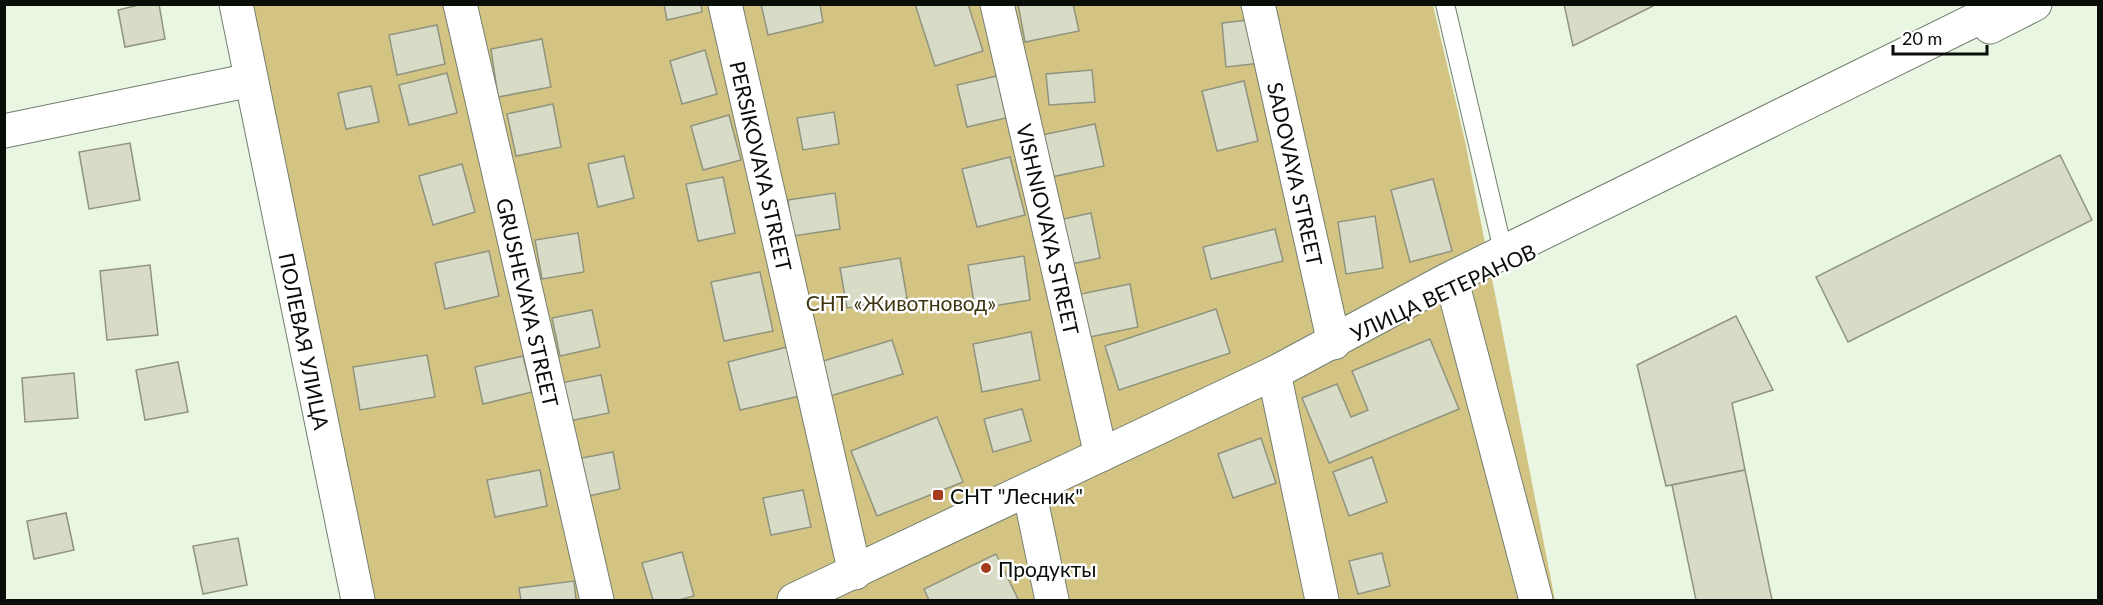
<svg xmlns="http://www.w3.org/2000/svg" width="2103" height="605" font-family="Lato,sans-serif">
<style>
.green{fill:#d4c484}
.building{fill:#d8dcc6;stroke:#90947f;stroke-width:1.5}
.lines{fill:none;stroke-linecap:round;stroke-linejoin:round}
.lane-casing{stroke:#737f6e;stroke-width:20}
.street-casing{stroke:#737f6e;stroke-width:35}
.secondary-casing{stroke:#737f6e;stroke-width:35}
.lane{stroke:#fff;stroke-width:18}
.street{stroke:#fff;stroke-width:33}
.secondary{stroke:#fff;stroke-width:33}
.poi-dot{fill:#a43c1d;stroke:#fefefe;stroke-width:2}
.labels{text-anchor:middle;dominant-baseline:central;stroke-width:5;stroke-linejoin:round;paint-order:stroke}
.street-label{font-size:21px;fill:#0a0e08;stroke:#fefefe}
.park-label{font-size:21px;fill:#3f3611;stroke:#fefefe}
.poi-label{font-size:21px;fill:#0a0e08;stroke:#fefefe;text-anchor:start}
</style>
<rect width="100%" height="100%" fill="#e8f6e2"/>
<path class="green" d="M246,5H1433L1465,141L1555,600H347Z"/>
<g class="building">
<path d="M143,4H159L165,39L125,47L118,10Z"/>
<path d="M664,4H701L702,12L667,20Z"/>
<path d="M761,4H823L820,5L823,22L768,35Z"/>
<path d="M915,4H968L983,51L935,66Z"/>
<path d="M1018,4H1073L1079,31L1025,42Z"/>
<path d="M1564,4H1657L1573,46Z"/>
<path d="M1258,19L1261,63L1226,67L1222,23Z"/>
<path d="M437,25L445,64L397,75L389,35Z"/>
<path d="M542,39L551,87L498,97L491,49Z"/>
<path d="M705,50L717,94L682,104L670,61Z"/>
<path d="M1092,70L1095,102L1049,105L1046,74Z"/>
<path d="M447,73L457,113L409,125L399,85Z"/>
<path d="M997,76L1006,118L967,127L957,85Z"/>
<path d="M1244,81L1258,141L1217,151L1202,91Z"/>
<path d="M371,86L379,122L346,129L338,93Z"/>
<path d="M553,104L561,147L516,156L507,114Z"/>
<path d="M834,112L839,144L803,150L797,118Z"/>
<path d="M729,115L741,160L703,170L691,126Z"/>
<path d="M1095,124L1104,166L1051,177L1042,135Z"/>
<path d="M130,143L140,200L89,209L79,152Z"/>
<path d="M2060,155L2092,220L1848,342L1816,277Z"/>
<path d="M624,156L634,198L598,207L588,164Z"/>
<path d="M1010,157L1025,215L977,227L962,169Z"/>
<path d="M462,164L475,212L433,225L419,176Z"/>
<path d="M723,177L735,233L698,241L686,184Z"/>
<path d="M1433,179L1452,251L1410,262L1391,190Z"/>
<path d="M835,193L840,229L793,236L788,200Z"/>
<path d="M1091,213L1100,258L1067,265L1059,220Z"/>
<path d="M1375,216L1383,268L1346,274L1338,222Z"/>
<path d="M1275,229L1283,261L1211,279L1203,247Z"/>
<path d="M578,233L584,272L542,279L535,240Z"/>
<path d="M489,251L499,296L445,309L435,263Z"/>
<path d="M1024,256L1030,300L975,309L968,265Z"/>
<path d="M900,258L907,298L847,308L840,268Z"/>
<path d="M150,265L158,335L107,340L100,271Z"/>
<path d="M760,272L773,331L724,341L711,282Z"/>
<path d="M1130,284L1138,327L1085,338L1076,295Z"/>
<path d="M1216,309L1230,353L1119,390L1105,346Z"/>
<path d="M592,310L600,347L560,356L552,318Z"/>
<path d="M1736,316L1773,390L1732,403L1745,470L1666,486L1637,365Z"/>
<path d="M1031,332L1040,380L982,392L973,344Z"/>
<path d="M1430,339L1459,409L1329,463L1302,398L1337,384L1351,417L1368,410L1352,371Z"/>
<path d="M892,340L903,374L830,396L820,362Z"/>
<path d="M787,347L800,396L740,410L728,362Z"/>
<path d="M427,355L435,397L360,410L353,367Z"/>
<path d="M523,356L532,392L483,404L475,367Z"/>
<path d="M178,362L188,412L145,420L136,370Z"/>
<path d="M74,373L78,418L25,422L22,378Z"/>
<path d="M601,375L609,413L569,421L561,383Z"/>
<path d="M1022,409L1031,441L993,452L984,419Z"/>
<path d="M937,417L963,482L877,516L851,451Z"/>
<path d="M1261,438L1276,483L1233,498L1218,454Z"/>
<path d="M613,452L620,489L580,498L572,460Z"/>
<path d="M1372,457L1387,502L1349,516L1333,472Z"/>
<path d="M540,470L547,506L495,517L487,480Z"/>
<path d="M1745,470L1772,600H1696L1672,485Z"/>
<path d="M803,490L811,527L771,535L763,498Z"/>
<path d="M66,513L74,550L34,559L27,521Z"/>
<path d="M238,538L247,585L203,594L193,546Z"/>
<path d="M682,552L694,596L679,600H653L642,563Z"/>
<path d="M1382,553L1390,586L1358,594L1349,561Z"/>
<path d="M996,554L1018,599L1014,600H929L924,589Z"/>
<path d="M574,581L576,600H521L519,588Z"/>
</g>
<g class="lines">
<defs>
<path id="lane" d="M1445,4L1505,259"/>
<g id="street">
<path id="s1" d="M460,4L597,600"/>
<path id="s2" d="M725,4L855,573"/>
<path id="s3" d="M997,4L1101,455"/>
<path id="s4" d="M1258,4L1334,343"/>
<path d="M4,131L251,80"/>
<path d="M1454,289L1536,600"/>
<path d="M1274,373L1322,600"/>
<path d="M1029,490L1052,600"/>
</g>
<g id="secondary">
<path id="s5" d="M236,4L358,600"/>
<path d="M1990,27L2035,4"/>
<path d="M794,600L1274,373L1447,280L2007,4"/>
</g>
</defs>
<use href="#lane" class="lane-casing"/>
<use href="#street" class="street-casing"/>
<use href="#secondary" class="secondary-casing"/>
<use href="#lane" class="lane"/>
<use href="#street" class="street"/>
<use href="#secondary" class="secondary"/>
</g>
<g class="poi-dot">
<rect x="932" y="489" width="12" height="12" rx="3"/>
<circle cx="986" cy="568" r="6"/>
</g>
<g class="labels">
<g class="street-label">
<text stroke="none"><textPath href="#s2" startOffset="166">PERSIKOVAYA STREET</textPath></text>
<text stroke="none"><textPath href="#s4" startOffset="174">SADOVAYA STREET</textPath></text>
<text stroke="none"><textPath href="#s3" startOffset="231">VISHNIOVAYA STREET</textPath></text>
<text transform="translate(1443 292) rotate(-25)">УЛИЦА ВЕТЕРАНОВ</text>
<text stroke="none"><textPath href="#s1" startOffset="306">GRUSHEVAYA STREET</textPath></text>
<text stroke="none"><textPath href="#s5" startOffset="344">ПОЛЕВАЯ УЛИЦА</textPath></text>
</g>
<g class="park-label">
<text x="901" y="302">СНТ «Животновод»</text>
</g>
<g class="poi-label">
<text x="950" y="495">СНТ "Лесник"</text>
<text x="998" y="568">Продукты</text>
</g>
</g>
<rect width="2103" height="605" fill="none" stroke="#0a0e08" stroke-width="12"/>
<path d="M1893 45v9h94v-9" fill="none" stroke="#0a0e08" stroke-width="3"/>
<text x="1902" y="45" font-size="18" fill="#0a0e08" stroke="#fefefe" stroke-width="4.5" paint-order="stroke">20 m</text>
</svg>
